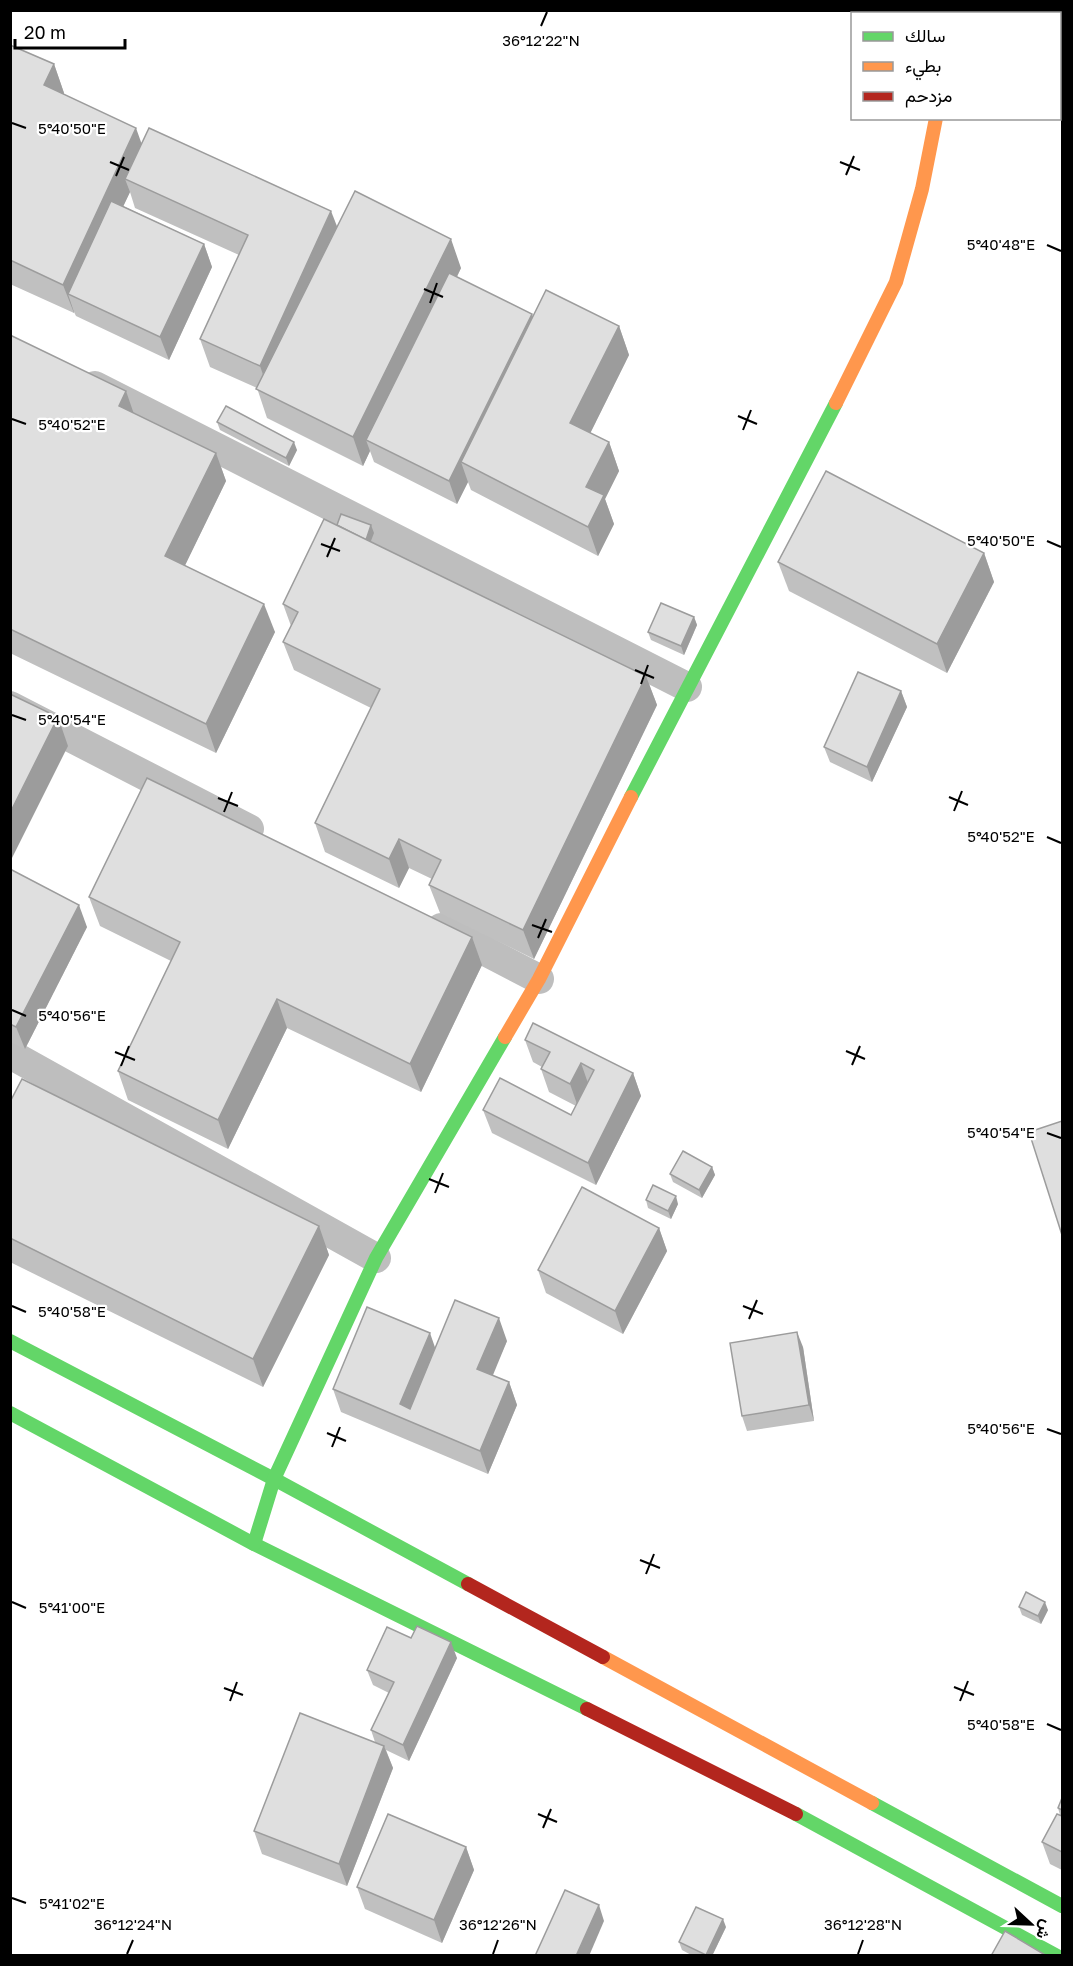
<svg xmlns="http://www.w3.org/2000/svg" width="1073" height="1966" font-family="'Golos Text',Vazirmatn,sans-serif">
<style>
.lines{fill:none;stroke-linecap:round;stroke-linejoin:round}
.street{stroke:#bebebe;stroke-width:30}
.fast{stroke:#63d668;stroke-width:14}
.slow{stroke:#ff974d;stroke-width:14}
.jam{stroke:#b3261e;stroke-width:14}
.wall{fill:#c0c0c0}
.shaded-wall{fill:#9c9c9c}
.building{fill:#dfdfdf;stroke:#9c9c9c;stroke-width:1.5}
.ticks{fill:none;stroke:#000;stroke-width:2}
.ticks-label{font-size:15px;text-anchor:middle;fill:#000;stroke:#fff;stroke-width:4.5;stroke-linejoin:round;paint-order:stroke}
</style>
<rect width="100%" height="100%" fill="#fff"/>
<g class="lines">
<g class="street">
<path d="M95,386L687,687"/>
<path d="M10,706L249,829"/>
<path d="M441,928L539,979"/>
<path d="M10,1054L376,1258"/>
</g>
<g class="fast">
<path d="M955,14L956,10"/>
<path d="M631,797L836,403"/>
<path d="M10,1341L274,1479L468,1584"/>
<path d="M10,1413L254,1544L587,1709"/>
<path d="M254,1544L274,1479L376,1258L505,1037"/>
<path d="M872,1803L1062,1906"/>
<path d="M796,1814L1057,1956"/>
</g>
<g class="slow">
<path d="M836,403L896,282L922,189L936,118"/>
<path d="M505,1037L539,979L631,797"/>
<path d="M603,1657L872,1803"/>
</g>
<g class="jam">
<path d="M468,1584L603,1657"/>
<path d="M587,1709L796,1814"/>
</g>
</g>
<g class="wall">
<path d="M10,45L54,64L64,93V94L142,143L337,227L461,268L457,277L533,317L619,326L629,355L590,433L609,442L619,471L605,499L614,524L598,556L471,490L468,482L457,504L374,462L370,451L363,466L267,418L257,388L210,367L200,339L239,255L135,208L130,192L123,206L204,244L212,267L169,360L76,316L74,312V313L10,284Z"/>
<path d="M10,335L134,413L216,453L226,481L185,565L275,632L216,753L10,653Z"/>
<path d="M217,422L297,450L289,466L220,430Z"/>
<path d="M337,525H371L374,533L371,542L646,676L657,705L534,959L440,913L429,885L432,879L409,868L399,888L325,852L315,823L371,708L294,670L283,642L291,626L283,604Z"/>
<path d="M984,553L994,582L947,673L789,591L778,562Z"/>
<path d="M694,617L697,625L684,655L651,640L648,632Z"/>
<path d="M901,691L907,707L872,782L830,762L824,747Z"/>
<path d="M10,869L87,927L25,1049L10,1042Z"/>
<path d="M89,897L472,937L482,965L421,1092L287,1028L228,1149L128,1100L118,1071L171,961L100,926Z"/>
<path d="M525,1040L633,1073L641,1096L596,1185L492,1133L483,1110L571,1115L576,1106L549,1092L541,1069L542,1067L533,1062Z"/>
<path d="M10,1102L319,1226L329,1255L263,1387L10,1262Z"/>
<path d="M712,1167L715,1175L702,1198L673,1182L670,1174Z"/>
<path d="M646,1200L678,1204L671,1219L648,1208Z"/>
<path d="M659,1228L667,1251L623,1334L546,1293L538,1270Z"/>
<path d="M507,1341L492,1375L509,1382L517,1405L488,1474L341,1412L333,1389L435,1348Z"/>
<path d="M803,1347L814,1421L747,1431L742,1416Z"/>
<path d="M1019,1607L1048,1610L1041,1624L1022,1615Z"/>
<path d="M411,1638L457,1658L409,1761L386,1750L393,1768L347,1886L262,1854L254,1831L375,1742L371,1730L389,1693L373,1685L367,1670Z"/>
<path d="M1062,1798V1870L1050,1864L1042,1842L1060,1815L1058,1808Z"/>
<path d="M466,1847L474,1870L442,1943L365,1909L357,1887Z"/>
<path d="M726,1927L712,1956H693L682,1950L679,1942Z"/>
</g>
<g class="shaded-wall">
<path d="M54,64L64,93L55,114L44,85Z"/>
<path d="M136,128L146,156L125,179L130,192L80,299L68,294L74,312V313L63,285Z"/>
<path d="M331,211L342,239L270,395L260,366Z"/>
<path d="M451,239L461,268L374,444L366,440L370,451L363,466L353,437Z"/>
<path d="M204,244L212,267L169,360L160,337Z"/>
<path d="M532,314L540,336L461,462L468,482L457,504L449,481Z"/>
<path d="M619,326L629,355L581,452L570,423Z"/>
<path d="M126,391L136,420L119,406Z"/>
<path d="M294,442L297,450L289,466L286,458Z"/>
<path d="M609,442L619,471L605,499L614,524L598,556L588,527L586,487Z"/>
<path d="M216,453L226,481L176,584L165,556Z"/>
<path d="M371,525L374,533L368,549L365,541Z"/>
<path d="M984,553L994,582L947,673L937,644Z"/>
<path d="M264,604L275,632L216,753L206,724Z"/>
<path d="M694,617L697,625L684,655L681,646Z"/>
<path d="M646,676L657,705L534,959L523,930Z"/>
<path d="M901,691L907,707L872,782L867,767Z"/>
<path d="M58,717L68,746L10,862V813Z"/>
<path d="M399,839L409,868L399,888L389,859Z"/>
<path d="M79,905L87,927L25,1049L16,1027Z"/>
<path d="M472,937L482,965L421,1092L410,1064Z"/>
<path d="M277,999L287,1028L228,1149L218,1120Z"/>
<path d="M581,1063L589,1086L578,1107L570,1084Z"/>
<path d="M633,1073L641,1096L596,1185L588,1163Z"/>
<path d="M712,1167L715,1175L702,1198L699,1190Z"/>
<path d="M676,1196L678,1204L671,1219L668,1211Z"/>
<path d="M319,1226L329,1255L263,1387L253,1359Z"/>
<path d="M659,1228L667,1251L623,1334L615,1311Z"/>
<path d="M499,1318L507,1341L486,1392L477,1369Z"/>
<path d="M797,1332L803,1347L814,1421L809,1405Z"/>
<path d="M430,1333L438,1356L410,1422L400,1404Z"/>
<path d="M509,1382L517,1405L488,1474L480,1451Z"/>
<path d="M1045,1602L1048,1610L1041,1624L1038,1616Z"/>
<path d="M451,1642L457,1658L409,1761L403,1745Z"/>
<path d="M384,1746L393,1768L347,1886L339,1864Z"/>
<path d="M466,1847L474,1870L442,1943L434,1920Z"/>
<path d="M599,1905L604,1921L589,1956H576Z"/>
<path d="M723,1919L726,1927L712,1956H706Z"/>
</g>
<g class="building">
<path d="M10,45L54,64L44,85L136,128L63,285L10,260Z"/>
<path d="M149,128L331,211L260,366L200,339L248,235L125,179Z"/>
<path d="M355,191L451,239L353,437L256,389Z"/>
<path d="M111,201L204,244L160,337L68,294Z"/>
<path d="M449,273L532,314L449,481L366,440Z"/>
<path d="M546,290L619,326L570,423L609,442L586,487L604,495L588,527L461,462Z"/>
<path d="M10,335L126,391L119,406L216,453L165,556L264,604L206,724L10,629Z"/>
<path d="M226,406L294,442L286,458L217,422Z"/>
<path d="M826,471L984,553L937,644L778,562Z"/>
<path d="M341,514L371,525L366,540L337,525Z"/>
<path d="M324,519L646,676L523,930L429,885L441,860L399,839L389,859L315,823L380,689L283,642L298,612L283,604Z"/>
<path d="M661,603L694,617L681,646L648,632Z"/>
<path d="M858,672L901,691L867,767L824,747Z"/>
<path d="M10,694L58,717L10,813Z"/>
<path d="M147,778L472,937L410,1064L277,999L218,1120L118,1071L180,942L89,897Z"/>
<path d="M10,869L79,905L16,1027L10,1024Z"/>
<path d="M533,1023L633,1073L588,1163L483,1110L500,1078L571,1115L594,1070L581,1063L570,1084L541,1069L550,1052L525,1040Z"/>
<path d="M22,1079L319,1226L253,1359L10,1238V1102Z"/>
<path d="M1062,1121V1235L1029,1132Z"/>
<path d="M683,1151L712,1167L699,1190L670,1174Z"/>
<path d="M653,1185L676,1196L668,1211L646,1200Z"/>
<path d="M582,1187L659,1228L615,1311L538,1270Z"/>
<path d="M455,1300L499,1318L477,1369L509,1382L480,1451L333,1389L367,1307L430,1333L400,1404L410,1409Z"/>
<path d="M797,1332L809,1405L742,1416L730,1343Z"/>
<path d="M1026,1592L1045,1602L1038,1616L1019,1607Z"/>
<path d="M417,1626L451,1642L403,1745L371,1730L394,1682L367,1670L387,1627L411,1638Z"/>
<path d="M300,1713L384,1746L339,1864L254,1831Z"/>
<path d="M1062,1798V1810L1058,1808Z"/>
<path d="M388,1814L466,1847L434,1920L357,1887Z"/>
<path d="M1057,1814L1062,1816V1852L1042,1842Z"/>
<path d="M565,1890L599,1905L576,1956H535Z"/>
<path d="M696,1907L723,1919L706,1955L679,1942Z"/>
<path d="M1005,1931L1047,1956H991Z"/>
</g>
<path class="ticks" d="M541,26L547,12M12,123L26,128M110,162L129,170M840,162L860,170M846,175L854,156M116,176L124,157M1047,245L1061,251M424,289L443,297M430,303L437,283M738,416L757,424M12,419L26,424M743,430L751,410M1047,541L1061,547M321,544L340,551M327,557L335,538M635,670L654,678M641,684L648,665M12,715L26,720M949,797L968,805M218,798L238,806M954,811L962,791M224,812L232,792M1047,837L1061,843M532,925L552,932M538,938L546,919M12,1010L26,1016M846,1051L865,1059M115,1052L135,1060M852,1065L860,1046M121,1066L129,1046M1047,1133L1061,1138M429,1179L449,1187M435,1193L443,1173M12,1306L26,1312M743,1306L763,1314M749,1319L757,1300M1047,1429L1061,1434M327,1433L346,1441M332,1447L340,1427M640,1560L660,1568M646,1574L654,1554M12,1602L26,1608M954,1687L974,1695M224,1688L243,1695M230,1701L237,1682M960,1701L968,1681M1047,1724L1061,1730M538,1814L557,1822M543,1828L551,1809M12,1898L26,1903M127,1954L133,1940M493,1954L498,1940M858,1954L863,1940"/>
<g class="ticks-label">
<text x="541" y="46">36°12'22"N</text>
<text x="72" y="134">5°40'50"E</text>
<text x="1001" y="250">5°40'48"E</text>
<text x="72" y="430">5°40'52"E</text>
<text x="1001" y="546">5°40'50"E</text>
<text x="72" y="725">5°40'54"E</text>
<text x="1001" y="842">5°40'52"E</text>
<text x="72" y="1021">5°40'56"E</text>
<text x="1001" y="1138">5°40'54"E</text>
<text x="72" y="1317">5°40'58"E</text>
<text x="1001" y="1434">5°40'56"E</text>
<text x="72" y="1613">5°41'00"E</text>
<text x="1001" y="1730">5°40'58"E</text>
<text x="72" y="1909">5°41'02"E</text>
<text x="133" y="1930">36°12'24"N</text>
<text x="498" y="1930">36°12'26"N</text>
<text x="863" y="1930">36°12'28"N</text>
</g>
<rect width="1073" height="1966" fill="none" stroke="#000000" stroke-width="24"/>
<rect x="851" y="12" width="210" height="108" fill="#ffffff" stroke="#999999" stroke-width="1.5"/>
<rect x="863" y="32" width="30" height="9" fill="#63d668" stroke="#999999" stroke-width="1.5"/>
<text x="905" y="42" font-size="18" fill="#000000">سالك</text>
<rect x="863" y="62" width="30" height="9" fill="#ff974d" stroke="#999999" stroke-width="1.5"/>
<text x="905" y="72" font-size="18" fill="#000000">بطيء</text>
<rect x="863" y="92" width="30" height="9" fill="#b3261e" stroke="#999999" stroke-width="1.5"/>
<text x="905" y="102" font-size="18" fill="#000000">مزدحم</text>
<g transform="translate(1031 1924) rotate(112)" stroke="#ffffff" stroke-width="4.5" paint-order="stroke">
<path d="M0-4.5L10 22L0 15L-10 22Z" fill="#000000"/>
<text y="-9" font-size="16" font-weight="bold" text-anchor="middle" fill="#000000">ش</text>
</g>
<path d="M15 39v9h110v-9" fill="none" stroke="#000000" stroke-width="3"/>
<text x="24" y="39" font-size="18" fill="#000000" stroke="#ffffff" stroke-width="4.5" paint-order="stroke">20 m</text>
</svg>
